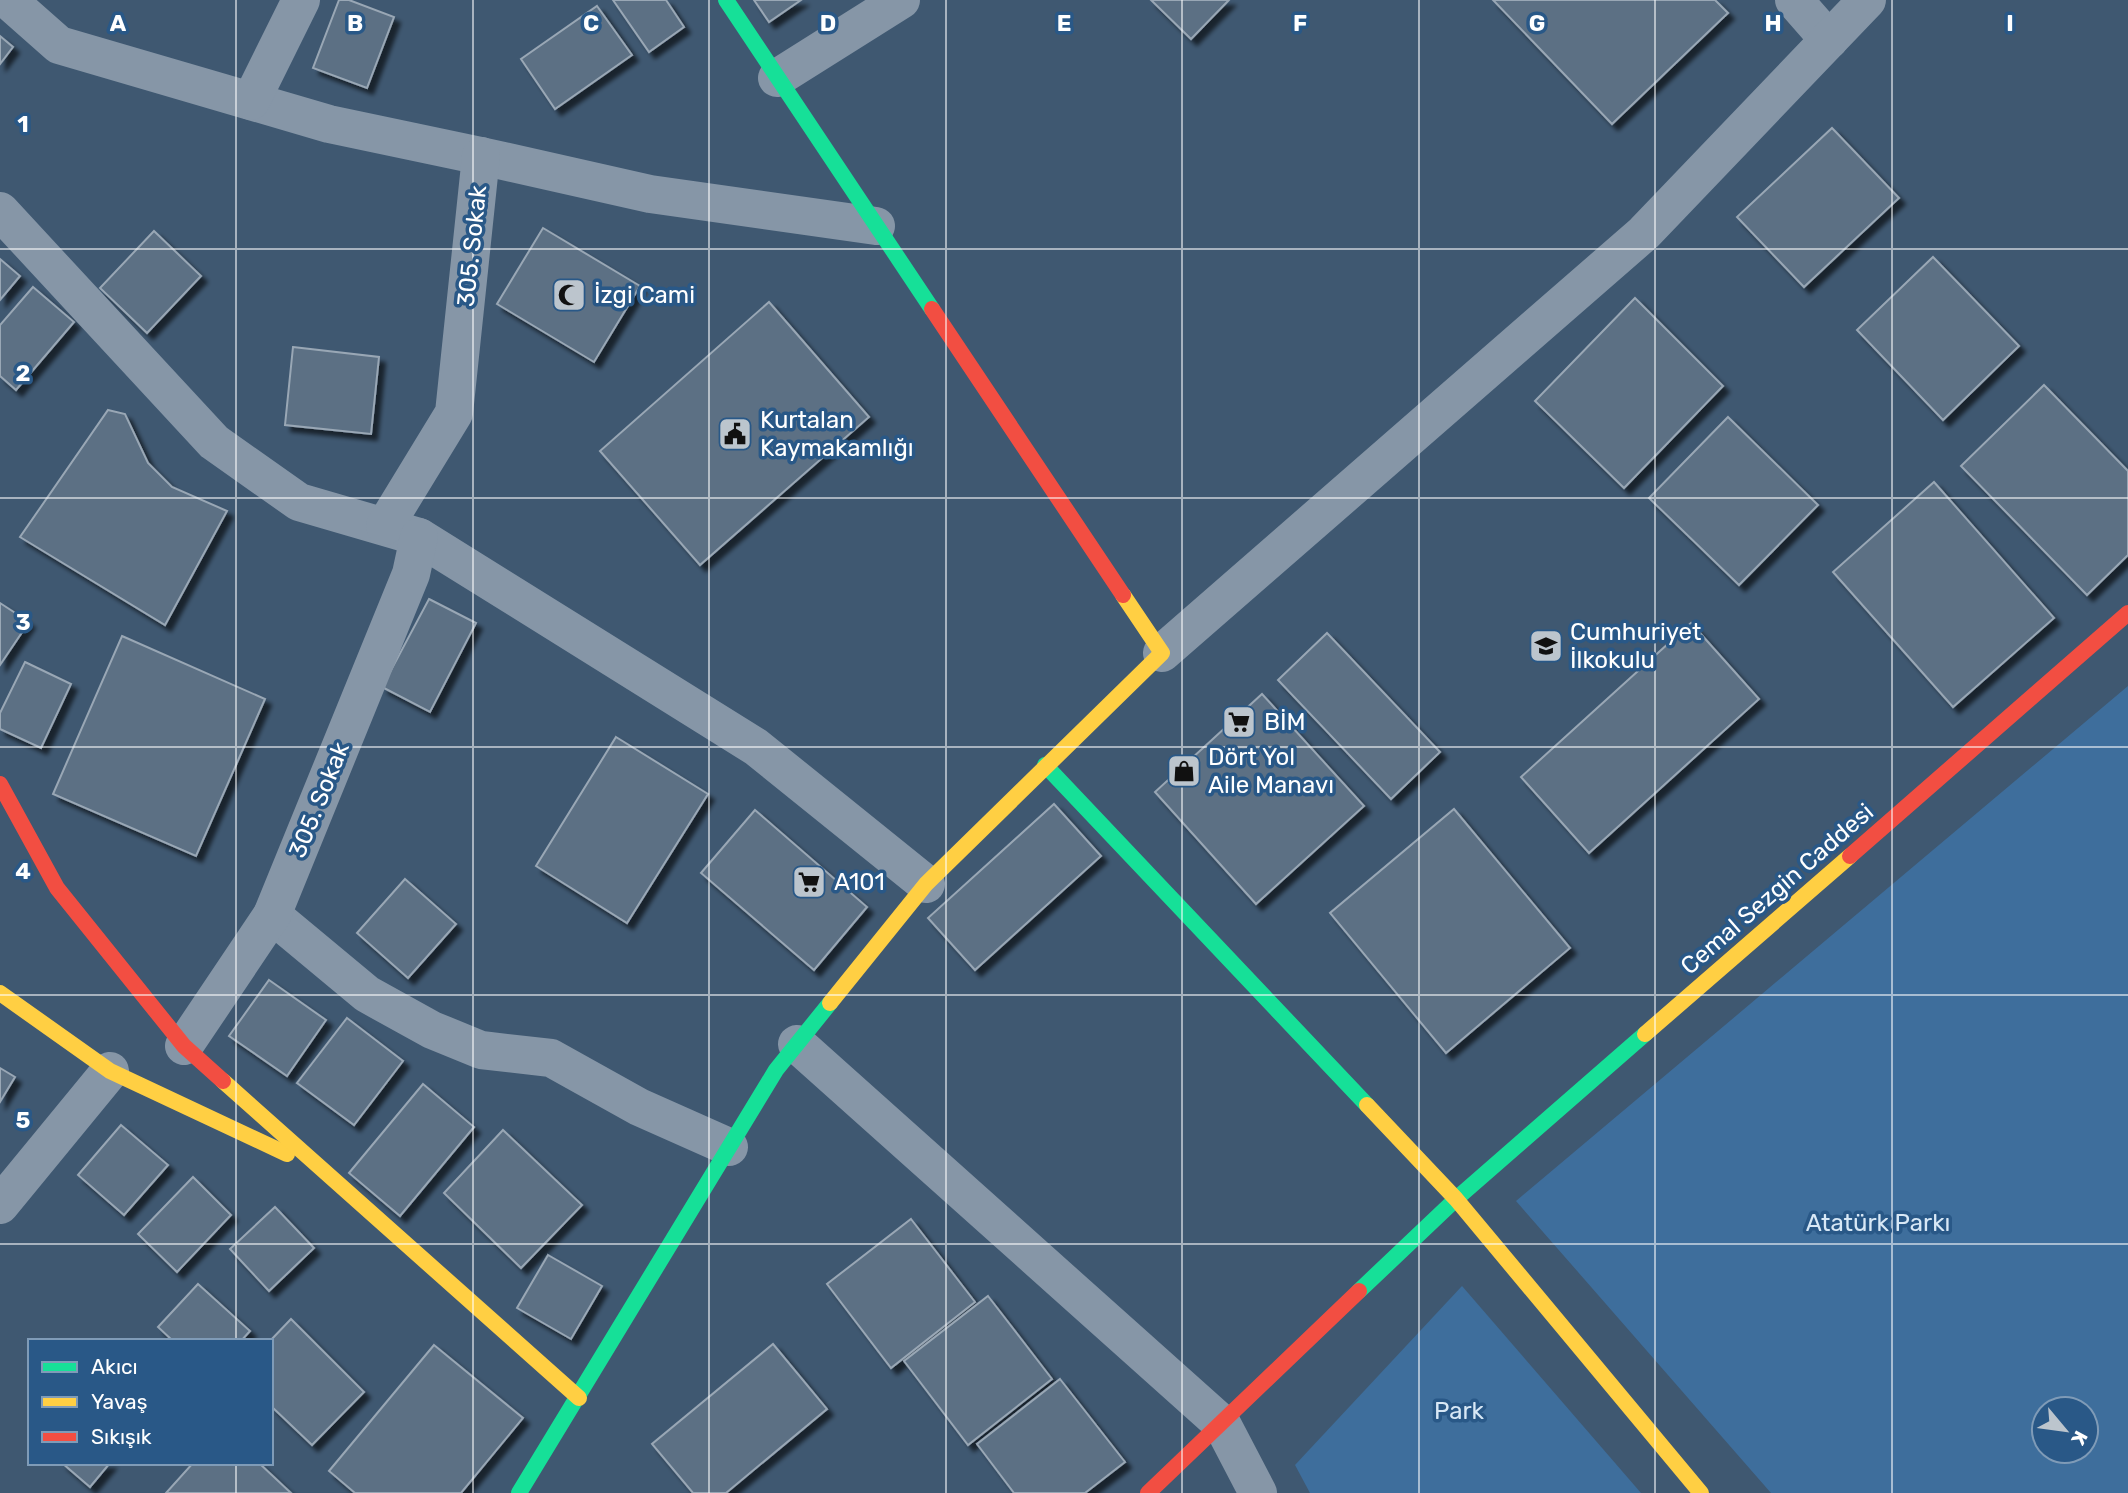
<svg xmlns="http://www.w3.org/2000/svg" width="2128" height="1493" font-family="Rubik,sans-serif">
<style>
.green{fill:#3e6e9c;fill-rule:evenodd}
.building{fill:#5c7084;stroke:#99a7b5;stroke-width:2;filter:url(#shadow)}
.lines{fill:none;stroke-linecap:round;stroke-linejoin:round}
.street{stroke:#8696a7;stroke-width:38}
.fast{stroke:#16e098;stroke-width:16}
.slow{stroke:#ffcf43;stroke-width:16}
.jam{stroke:#f24e42;stroke-width:16}
.grid{fill:none;stroke:#fff;stroke-width:2;stroke-opacity:0.55}
.labels{text-anchor:middle;dominant-baseline:central;stroke-width:7;stroke-linejoin:round;paint-order:stroke}
.street-label{font-size:24px;fill:#fff;stroke:#295887}
.poi-label{font-size:24px;fill:#fff;stroke:#295887;text-anchor:start}
.park-label{font-size:24px;fill:#d8e8f6;stroke:#295887}
.grid-label{font-size:23px;text-anchor:middle;font-weight:bold;fill:#fff;stroke:#295887;stroke-width:7;stroke-linejoin:round;paint-order:stroke}
</style>
<defs>
<filter id="shadow"><feDropShadow dx="6" dy="6" stdDeviation="2" flood-color="#0009"/></filter>
</defs>
<rect width="100%" height="100%" fill="#3f5871"/>
<g class="green">
<path d="M2128,686V1493H1771L1516,1201ZM2044,1409H2086V1451H2044Z"/>
<path d="M1462,1286L1641,1493H1310L1295,1465Z"/>
</g>
<g class="building">
<path d="M339,0H349L394,17L367,88L313,68Z"/>
<path d="M613,0H666L684,27L649,52Z"/>
<path d="M754,0H801L769,22Z"/>
<path d="M1151,0H1229L1191,39Z"/>
<path d="M1493,0H1715L1728,13L1612,124Z"/>
<path d="M597,6L632,55L555,109L521,59Z"/>
<path d="M0,36L13,47L0,64Z"/>
<path d="M1832,128L1899,198L1804,287L1737,217Z"/>
<path d="M543,228L640,286L594,362L497,304Z"/>
<path d="M154,231L201,276L147,333L100,288Z"/>
<path d="M1933,257L2019,346L1943,420L1857,330Z"/>
<path d="M0,259L20,276L0,300Z"/>
<path d="M33,287L74,322L16,390L0,376V325Z"/>
<path d="M1635,298L1723,386L1624,488L1535,401Z"/>
<path d="M769,302L869,417L700,565L600,451Z"/>
<path d="M293,347L379,357L371,434L285,425Z"/>
<path d="M2044,385L2128,471V555L2087,595L1961,466Z"/>
<path d="M108,410L125,414L148,463L172,487L227,511L165,625L20,537Z"/>
<path d="M1728,417L1818,505L1739,585L1649,498Z"/>
<path d="M1934,482L2054,618L1953,707L1833,572Z"/>
<path d="M429,599L476,623L430,712L382,687Z"/>
<path d="M0,603L29,622L0,665Z"/>
<path d="M1691,623L1759,699L1589,853L1521,777Z"/>
<path d="M1327,633L1440,752L1391,799L1278,680Z"/>
<path d="M122,636L265,699L196,856L53,794Z"/>
<path d="M25,662L71,684L41,748L0,729V713Z"/>
<path d="M1262,694L1364,806L1256,904L1155,792Z"/>
<path d="M616,737L708,794L627,923L536,866Z"/>
<path d="M1054,804L1101,856L975,970L928,918Z"/>
<path d="M1454,809L1570,948L1446,1053L1330,913Z"/>
<path d="M755,810L867,907L814,970L701,873Z"/>
<path d="M405,879L456,924L408,978L357,933Z"/>
<path d="M269,980L326,1020L287,1076L229,1036Z"/>
<path d="M347,1018L403,1061L354,1125L297,1083Z"/>
<path d="M0,1068L15,1077L0,1102Z"/>
<path d="M423,1084L474,1127L400,1216L349,1173Z"/>
<path d="M121,1125L168,1165L124,1215L78,1175Z"/>
<path d="M503,1130L582,1205L521,1268L444,1193Z"/>
<path d="M193,1177L231,1215L177,1272L138,1234Z"/>
<path d="M275,1207L314,1248L269,1291L230,1249Z"/>
<path d="M911,1219L975,1302L891,1368L827,1284Z"/>
<path d="M548,1255L602,1286L571,1339L517,1308Z"/>
<path d="M198,1284L250,1331L241,1341H173L158,1327Z"/>
<path d="M988,1296L1052,1379L968,1445L904,1361Z"/>
<path d="M291,1319L364,1392L312,1445L271,1406L270,1341Z"/>
<path d="M773,1344L827,1409L726,1493H693L652,1444Z"/>
<path d="M434,1345L523,1418L461,1493H355L329,1471Z"/>
<path d="M1060,1379L1125,1462L1085,1493H1014L977,1444Z"/>
<path d="M62,1463H110L90,1487Z"/>
<path d="M193,1463H259L291,1493H166Z"/>
</g>
<g class="lines">
<g class="street">
<path d="M8,0L59,45L329,124L481,156L650,194L876,226"/>
<path d="M1794,0L1829,40"/>
<path d="M777,78L901,0"/>
<path d="M251,101L301,0"/>
<path d="M0,211L214,442L299,502L419,537L756,747L926,884"/>
<path d="M385,526L454,413L481,156"/>
<path d="M1162,653L1644,233L1867,0"/>
<path d="M272,915L367,994L432,1030L481,1050L551,1058L639,1107L729,1147"/>
<path d="M797,1044L1222,1424L1258,1493"/>
<path d="M184,1046L272,915L411,574L419,537"/>
<path d="M0,1205L110,1071"/>
</g>
<g class="fast">
<path d="M726,0L932,309"/>
<path d="M1045,765L1367,1105"/>
<path d="M1359,1291L1456,1199L1645,1034"/>
<path d="M519,1493L776,1070L830,1003"/>
</g>
<g class="slow">
<path d="M0,993L110,1071L287,1154"/>
<path d="M830,1003L926,884L1162,653L1123,595"/>
<path d="M1645,1034L1850,856"/>
<path d="M223,1081L579,1398"/>
<path d="M1367,1105L1456,1199L1701,1493"/>
</g>
<g class="jam">
<path d="M932,309L1123,595"/>
<path d="M0,784L57,888L184,1046L223,1081"/>
<path d="M1850,856L2128,613"/>
<path d="M1148,1493L1359,1291"/>
</g>
</g>
<path class="grid" d="M236,0V1341M473,0V1493M709,0V1493M946,0V1493M1182,0V1493M1419,0V1493M1655,0V1493M1892,0V1493M0,249H2128M0,498H2128M0,747H2128M0,995H2128M0,1244H2128M236,1463V1493"/>
<defs>
<symbol id="mosque-square" viewBox="-11 -11 22 22"><rect x="-9" y="-9" width="18" height="18" rx="4" fill="#bcc5cd" stroke="#295887"/><path d="M3.5-4.9A6 6 0 1 0 3.5 4.9A5 5 0 1 1 3.5-4.9Z" fill="#111"/></symbol>
<symbol id="civic-square" viewBox="-11 -11 22 22"><rect x="-9" y="-9" width="18" height="18" rx="4" fill="#bcc5cd" stroke="#295887"/><path d="M-.6-6.5H3V-4.5H.6V-3L4-1V1h2V6H-6V1h2V-1L-.6-3ZM-1.2 2.5V6h2.4V2.5Z" fill="#111"/></symbol>
<symbol id="school-square" viewBox="-11 -11 22 22"><rect x="-9" y="-9" width="18" height="18" rx="4" fill="#bcc5cd" stroke="#295887"/><path d="M0-5L7-2L0 1L-7-2ZM-4 1L0 2.5L4 1V4Q0 6-4 4Z" fill="#111"/></symbol>
<symbol id="supermarket-square" viewBox="-11 -11 22 22"><rect x="-9" y="-9" width="18" height="18" rx="4" fill="#bcc5cd" stroke="#295887"/><path d="M-6-5.5h2.5l.6 2H6L4.5 2H-2.5L-4.4-4H-6ZM-1.5 3.2a1.3 1.3 0 1 0 .1 0ZM3 3.2a1.3 1.3 0 1 0 .1 0Z" fill="#111"/></symbol>
<symbol id="shop-square" viewBox="-11 -11 22 22"><rect x="-9" y="-9" width="18" height="18" rx="4" fill="#bcc5cd" stroke="#295887"/><path d="M-5-2.5h2.3a2.7 3.5 0 0 1 5.4 0H5L5.5 6h-11ZM-1.5-2.5h3a1.5 2.3 0 0 0-3 0Z" fill="#111"/></symbol>
</defs>
<g fill-rule="evenodd">
<use href="#mosque-square" x="550" y="276" width="38" height="38"/>
<use href="#civic-square" x="716" y="415" width="38" height="38"/>
<use href="#school-square" x="1527" y="627" width="38" height="38"/>
<use href="#supermarket-square" x="1220" y="703" width="38" height="38"/>
<use href="#shop-square" x="1165" y="752" width="38" height="38"/>
<use href="#supermarket-square" x="790" y="863" width="38" height="38"/>
</g>
<g class="labels">
<g class="street-label">
<text transform="translate(472 246) rotate(-84)">305. Sokak</text>
<text transform="translate(319 800) rotate(-68)">305. Sokak</text>
<text transform="translate(1777 889) rotate(-41)">Cemal Sezgin Caddesi</text>
</g>
<g class="poi-label">
<text x="594" y="295">İzgi Cami</text>
<text x="760" y="420">Kurtalan<tspan x="760" dy="28">Kaymakamlığı</tspan></text>
<text x="1570" y="632">Cumhuriyet<tspan x="1570" dy="28">İlkokulu</tspan></text>
<text x="1264" y="722">BİM</text>
<text x="1208" y="757">Dört Yol<tspan x="1208" dy="28">Aile Manavı</tspan></text>
<text x="834" y="882">A101</text>
</g>
<g class="park-label">
<text x="1878" y="1223">Atatürk Parkı</text>
<text x="1459" y="1411">Park</text>
</g>
</g>
<g class="grid-label">
<text x="118" y="31">A</text>
<text x="355" y="31">B</text>
<text x="591" y="31">C</text>
<text x="828" y="31">D</text>
<text x="1064" y="31">E</text>
<text x="1300" y="31">F</text>
<text x="1537" y="31">G</text>
<text x="1773" y="31">H</text>
<text x="2010" y="31">I</text>
<text x="23" y="132">1</text>
<text x="23" y="381">2</text>
<text x="23" y="630">3</text>
<text x="23" y="879">4</text>
<text x="23" y="1128">5</text>
</g>
<rect x="28" y="1339" width="245" height="126" fill="#295887" stroke="#7f9bb7" stroke-width="2"/>
<rect x="42" y="1362" width="35" height="10" fill="#16e098" stroke="#7f9bb7" stroke-width="2"/>
<text x="91" y="1374" font-size="21" fill="#ffffff">Akıcı</text>
<rect x="42" y="1397" width="35" height="10" fill="#ffcf43" stroke="#7f9bb7" stroke-width="2"/>
<text x="91" y="1409" font-size="21" fill="#ffffff">Yavaş</text>
<rect x="42" y="1432" width="35" height="10" fill="#f24e42" stroke="#7f9bb7" stroke-width="2"/>
<text x="91" y="1444" font-size="21" fill="#ffffff">Sıkışık</text>
<g transform="translate(2065 1430) rotate(119)"><circle r="33" fill="#295887" stroke="#7f9bb7" stroke-width="2"/>
<path d="M0-5L12 26L0 18L-12 26Z" fill="#bcc5cd"/>
<text y="-10" font-size="19" font-weight="bold" text-anchor="middle" fill="#ffffff">K</text>
</g>
</svg>
